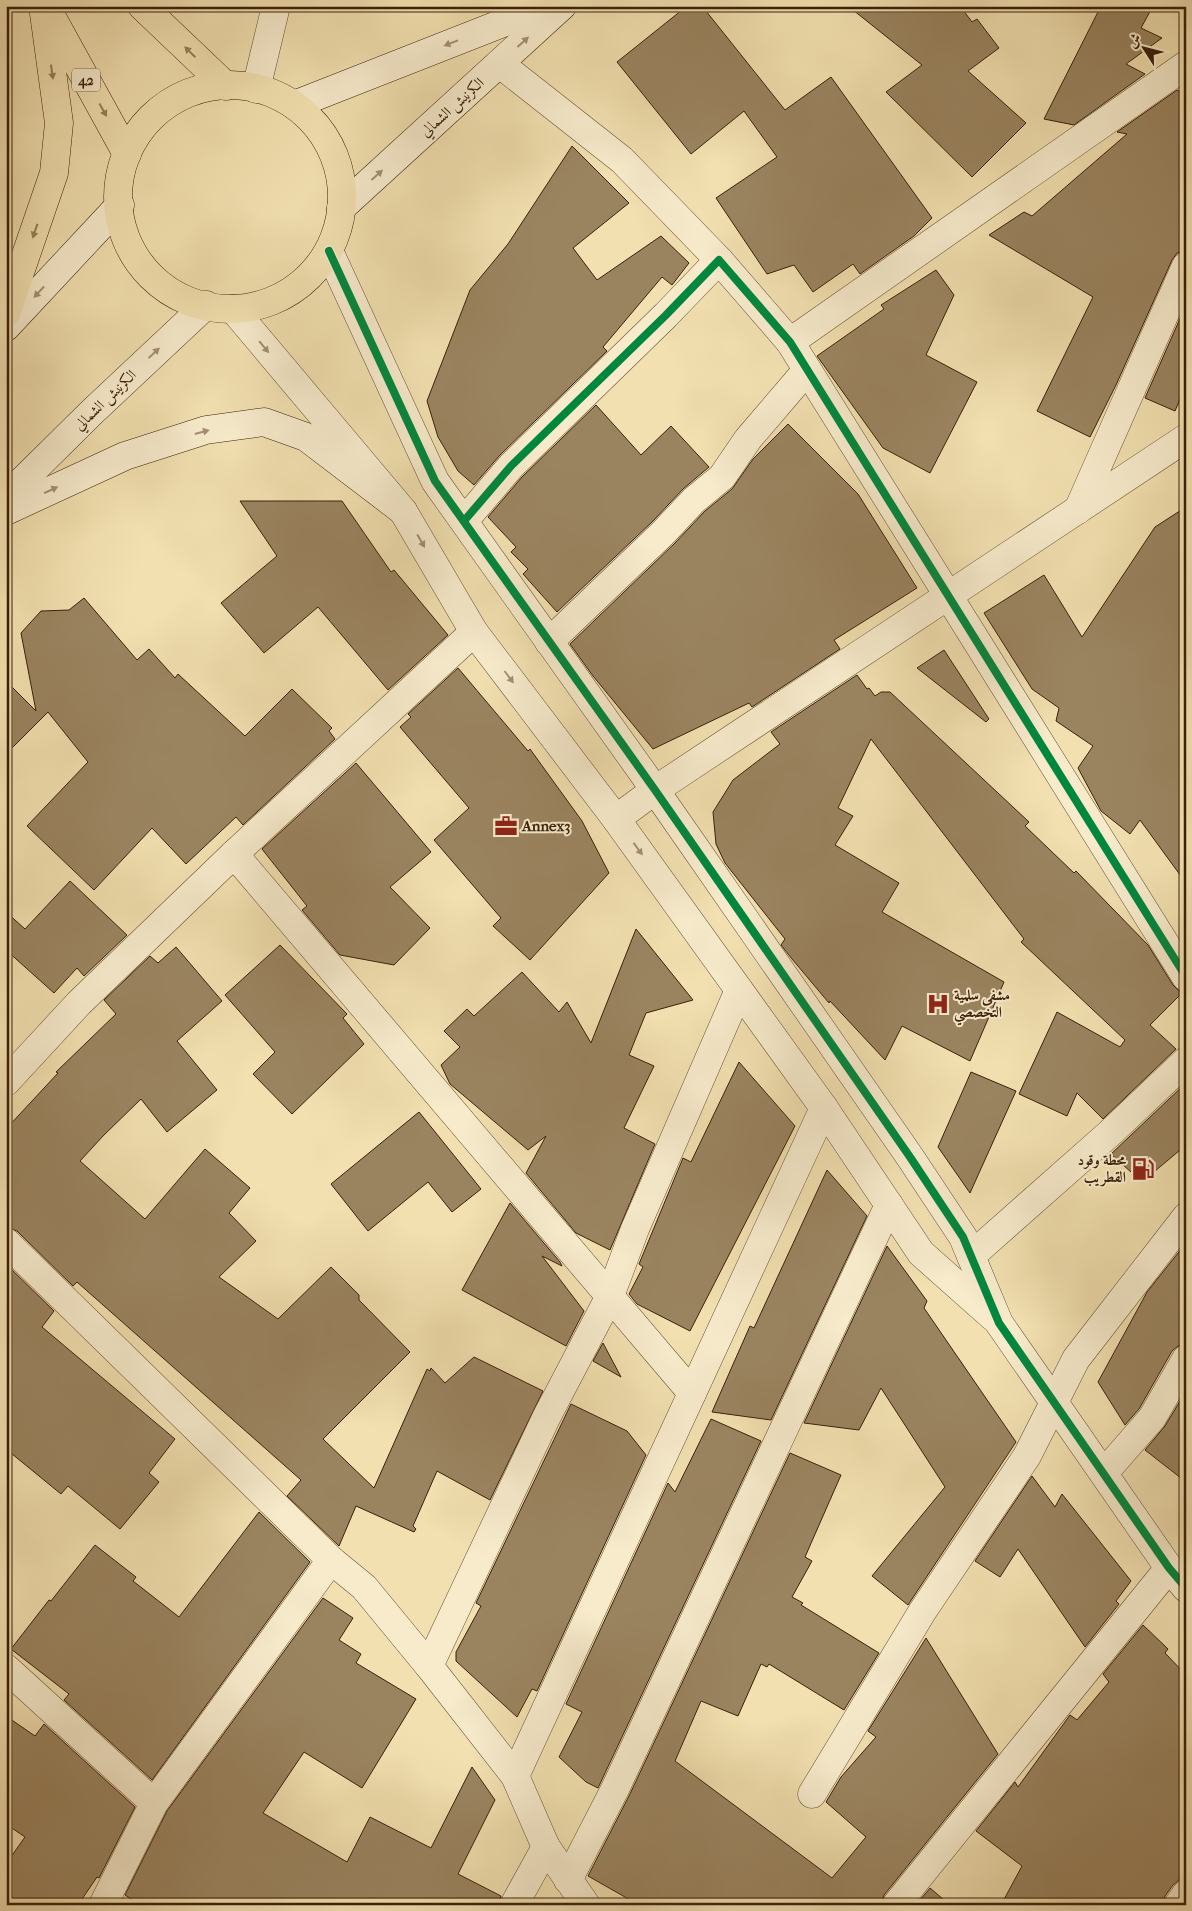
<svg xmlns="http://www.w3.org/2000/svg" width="1192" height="1911" font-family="'IM FELL French Canon',Amiri,serif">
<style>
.building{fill:#9a8460;stroke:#3a2009}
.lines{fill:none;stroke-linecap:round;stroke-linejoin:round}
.minor-casing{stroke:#685033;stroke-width:29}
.tertiary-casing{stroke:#685033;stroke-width:29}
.secondary-casing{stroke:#3a2009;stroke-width:29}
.primary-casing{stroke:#3a2009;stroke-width:29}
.minor{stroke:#f7ebcc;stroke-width:28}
.tertiary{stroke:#f7ebcc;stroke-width:28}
.secondary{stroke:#f7ebcc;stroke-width:28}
.primary{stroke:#f2e0b0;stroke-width:28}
.cycleway-casing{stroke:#f7ebcc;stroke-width:11}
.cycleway{stroke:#00873e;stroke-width:8}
.oneway{fill:#a29074}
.oneway2{fill:#96805c}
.labels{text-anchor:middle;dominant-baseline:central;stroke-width:4;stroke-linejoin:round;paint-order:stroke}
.shield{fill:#f7ebcc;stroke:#735d44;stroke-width:1}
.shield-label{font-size:14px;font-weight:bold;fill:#3a2009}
.street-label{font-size:15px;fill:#3a2009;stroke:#f7ebcc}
.poi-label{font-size:15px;font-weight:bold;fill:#3a2009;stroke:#f7ebcc;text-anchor:start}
</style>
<rect width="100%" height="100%" fill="#f2e0b0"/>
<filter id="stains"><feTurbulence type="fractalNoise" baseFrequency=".004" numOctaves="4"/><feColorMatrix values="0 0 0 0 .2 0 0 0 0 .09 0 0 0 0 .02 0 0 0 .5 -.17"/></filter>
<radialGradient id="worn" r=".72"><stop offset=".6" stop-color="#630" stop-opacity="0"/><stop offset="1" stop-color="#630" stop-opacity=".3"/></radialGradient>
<g class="building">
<path d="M687,6H702L785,110L831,77L932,218L914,236L860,274L853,264L813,292L794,265L767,274L716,198L777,157L744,111L691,154L617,62Z"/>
<path d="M848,6H960L972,22L977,19L999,48L968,71L1026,123L972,177L886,92L922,65Z"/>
<path d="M1101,6H1153L1141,28L1162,38L1126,64L1145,74L1074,125L1044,119Z"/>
<path d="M1177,90L1186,95V251L1177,253L1172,260L1116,385L1090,437L1037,411L1093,297L989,235L1024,212L1032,216L1127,134L1117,132Z"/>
<path d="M572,146L629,203L573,248L597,280L661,236L689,263L672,285L662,277L603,347L607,351L500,455L474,485L458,471L438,437L427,401L470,290L508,244Z"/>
<path d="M936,270L954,295L926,355L977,382L930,473L883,448L817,356L884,309L881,305Z"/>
<path d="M1186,305V385L1175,411L1145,398Z"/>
<path d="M596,405L641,455L671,426L709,467L683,489L653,521L557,612L523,574L528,569L511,552L516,547L488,517L522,477Z"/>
<path d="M788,424L858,494L917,588L834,640L840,649L752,707L749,703L653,749L593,676L570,644L675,543L705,511L732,489L753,459Z"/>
<path d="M240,501H342L391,572L394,570L448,635L388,690L318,607L264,653L221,603L277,556Z"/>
<path d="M1186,507V883L1140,820L1130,834L1101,811L1078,768L1093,746L1056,721L1059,708L1032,689L984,613L1044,575L1082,637L1155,527Z"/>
<path d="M84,598L137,660L149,649L175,678L178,674L245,736L292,689L332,728L329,731L335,739L243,825L236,817L186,864L152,828L94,890L27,826L88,762L48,712L6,754V681L36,711L21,633L41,611L69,610Z"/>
<path d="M944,650L989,719L986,722L917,668Z"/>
<path d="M458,668L528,751L530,749L582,821L609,873L530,960L493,926L501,918L434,840L469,808L400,727L411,717L408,714Z"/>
<path d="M857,675L867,689L869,688L875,696L881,692H890L1029,822L1025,826L1074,873L1076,871L1148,945L1173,985L1178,990L1183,992L1150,1025L1176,1049L1103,1119L1077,1093L1067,1116L1019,1094L1057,1012L1120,1047L1125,1040L1021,942L1024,939L871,739L838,808L853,816L835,845L899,883L882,912L1004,982L970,1061L902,1026L885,1060L830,1001L829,1003L792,959L781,945L785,939L725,863L716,844L713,812L733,780L780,744L771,732Z"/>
<path d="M356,763L431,852L390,887L430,928L394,965L340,955L302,910L307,906L262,849Z"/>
<path d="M70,881L127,935L84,976L77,968L54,993L6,950V912L25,929Z"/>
<path d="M636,929L693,1000L646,1013L629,1055L654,1066L624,1128L655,1144L610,1250L576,1233L526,1173L546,1136L528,1150L450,1084L441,1065L460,1047L444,1031L467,1009L474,1016L522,972L559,1012L567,1002L591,1043Z"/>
<path d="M280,945L347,1014L343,1018L364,1044L292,1114L253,1074L275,1052L225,995Z"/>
<path d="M176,947L222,1001L177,1041L217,1090L167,1132L141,1099L103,1136L80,1161L145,1219L205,1149L250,1188L229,1213L256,1241L219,1277L278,1319L331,1267L359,1295V1300L410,1352L323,1439L374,1488L427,1369L430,1371L431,1368L445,1383L474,1357L543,1391L490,1500L437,1471L413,1526L416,1529L414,1532L356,1506L339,1546L287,1496L301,1480L77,1282L73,1286L17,1231L6,1227V1129L58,1073L56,1072L116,1014L104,1000L150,956L158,963Z"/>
<path d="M739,1062L795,1126L690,1331L637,1304L629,1294L643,1267L639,1264L683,1158L691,1162Z"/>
<path d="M971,1072L1016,1091L970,1193L938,1147Z"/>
<path d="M1186,1083V1145L1142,1182L1111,1154Z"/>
<path d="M419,1112L481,1189L452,1212L428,1182L368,1231L331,1184Z"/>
<path d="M827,1170L867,1216L771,1420L712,1412L750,1326L754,1328Z"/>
<path d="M510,1203L560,1262L562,1266L542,1256L584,1311L566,1346L462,1290Z"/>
<path d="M1186,1243V1343L1178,1346L1172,1351L1139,1409L1125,1425L1098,1382L1147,1292Z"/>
<path d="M887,1246L927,1301L924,1308L1016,1442L908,1605L872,1576L945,1487L881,1388L859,1430L804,1423Z"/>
<path d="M6,1264L54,1311L42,1327L175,1439L149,1473L159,1482L120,1529L68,1486L61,1494L6,1449Z"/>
<path d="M603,1343L621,1377L593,1361Z"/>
<path d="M1186,1391V1482L1145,1450L1165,1426Z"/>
<path d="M571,1404L627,1431L646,1455L537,1691L532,1689L517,1717L456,1661V1652L481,1606L476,1603Z"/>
<path d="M711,1419L761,1441L598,1788L586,1782L559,1757L582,1712L566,1704L668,1483L675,1492Z"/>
<path d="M790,1453L841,1475L805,1557L812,1561L792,1597L803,1603L801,1605L879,1653L844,1710L769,1664L767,1667L761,1664L738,1716L701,1701L675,1761L832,1878L866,1837L826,1802L841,1777L876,1737L868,1731L926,1638L998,1754L884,1895L881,1905H639L588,1876L629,1796Z"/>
<path d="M1032,1476L1055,1507L1062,1494L1131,1581L1116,1601L1119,1604L1085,1647L1018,1549L1000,1577L975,1561Z"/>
<path d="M259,1512L310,1562L152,1780L64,1700L69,1694L11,1649L49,1600L51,1601L95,1545L136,1577L133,1581L179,1617Z"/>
<path d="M323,1598L353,1618L339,1640L361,1654L356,1663L416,1699L362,1788L304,1752L263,1813L347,1862L370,1817L431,1848L472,1767L495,1800L458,1874L501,1896L498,1905H140L125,1895L167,1811Z"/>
<path d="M1143,1625L1168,1649L1165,1653L1186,1675V1878L1179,1880L1173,1885L1165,1896L1163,1905H1001L1022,1866L976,1831L1015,1782L1018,1787L1070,1715L1077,1720L1109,1682L1103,1674Z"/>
<path d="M6,1716L35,1736L44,1724L135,1807L99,1878L97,1877L78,1905H6V1864L25,1837L6,1824Z"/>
<path d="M930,1888L950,1905H916Z"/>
</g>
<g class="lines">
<defs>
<g id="minor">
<path d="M500,64L622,160L719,260"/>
<path d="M256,89L276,6"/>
<path d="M790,342L1186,65"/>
<path d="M1078,510L1186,266"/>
<path d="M464,521L511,466L666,315L719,260L790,342L1186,977"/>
<path d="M549,642L664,532L694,500L722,477L748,439L807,370"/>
<path d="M616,819L655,790L1186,438"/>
<path d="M234,854L692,1393"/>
<path d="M6,1082L79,1003L234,854L474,632"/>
<path d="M6,1242L331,1560L364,1587L429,1666L515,1776L546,1847L586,1905"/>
<path d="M971,1256L1110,1133L1186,1061"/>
<path d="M1104,1473L1152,1418L1186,1359"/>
<path d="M429,1666L547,1416L610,1296L635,1229L739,990"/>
<path d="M6,1668L154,1803"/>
<path d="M515,1776L824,1108"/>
<path d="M812,1794L922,1612L1027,1456L1076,1359L1186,1217"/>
<path d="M568,1880L615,1789L889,1205"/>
<path d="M103,1905L154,1803L331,1560"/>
<path d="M514,1905L546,1847"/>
<path d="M896,1905L1169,1568"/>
<path d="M1178,1905L1186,1894"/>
</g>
<g id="tertiary">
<path d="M329,251L435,481L655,790L910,1157L963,1237L999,1323L1169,1568L1186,1588"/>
<path d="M233,309L403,511L474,632L616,819L824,1108L921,1253L993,1317"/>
</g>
<g id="secondary">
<path d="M294,105L546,6"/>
<path d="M341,208L562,6"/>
<path d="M6,327L120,205"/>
<path d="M6,497L92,412L206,305"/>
<path d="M6,511L125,456L206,430L264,422L306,437L403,511"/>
</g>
<g id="primary">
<path d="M142,6L226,86"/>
<path d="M50,14L127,154"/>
<circle cx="230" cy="197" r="112"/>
<path d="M6,313L54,173L59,123L43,6"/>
</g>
</defs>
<use href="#minor" class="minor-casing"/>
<use href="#tertiary" class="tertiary-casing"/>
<use href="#secondary" class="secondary-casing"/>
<use href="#primary" class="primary-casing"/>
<use href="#minor" class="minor"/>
<use href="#tertiary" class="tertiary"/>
<use href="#secondary" class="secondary"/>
<use href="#primary" class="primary"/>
<defs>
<g id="cycleway">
<path d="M329,251L435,481L655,790L910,1157L963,1237L999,1323L1169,1568L1186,1588"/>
<path d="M464,521L511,466L666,315L719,260L790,342L1186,977"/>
</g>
</defs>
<use href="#cycleway" class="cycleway-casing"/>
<use href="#cycleway" class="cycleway"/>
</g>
<defs><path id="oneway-solid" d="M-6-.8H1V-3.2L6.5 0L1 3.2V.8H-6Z" transform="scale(1.25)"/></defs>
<g class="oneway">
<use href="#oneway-solid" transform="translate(523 42) rotate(-42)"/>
<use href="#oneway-solid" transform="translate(451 43) rotate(159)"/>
<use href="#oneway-solid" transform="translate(377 175) rotate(-42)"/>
<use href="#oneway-solid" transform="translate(39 292) rotate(133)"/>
<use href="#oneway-solid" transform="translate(264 347) rotate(50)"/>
<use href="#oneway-solid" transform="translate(154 353) rotate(-43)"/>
<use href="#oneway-solid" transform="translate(202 432) rotate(-15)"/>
<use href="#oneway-solid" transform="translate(51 490) rotate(-25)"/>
<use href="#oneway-solid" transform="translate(421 541) rotate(60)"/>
<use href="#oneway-solid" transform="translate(509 677) rotate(53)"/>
<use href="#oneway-solid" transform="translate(638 849) rotate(54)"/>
</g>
<g class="oneway2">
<use href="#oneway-solid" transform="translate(190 52) rotate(-136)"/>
<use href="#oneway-solid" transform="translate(52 72) rotate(82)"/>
<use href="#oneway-solid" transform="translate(103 110) rotate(61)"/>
<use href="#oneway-solid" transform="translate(35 231) rotate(109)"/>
</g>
<defs>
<symbol id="office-bare" viewBox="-9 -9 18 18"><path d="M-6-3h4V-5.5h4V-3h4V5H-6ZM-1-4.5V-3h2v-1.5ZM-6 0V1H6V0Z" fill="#8f2418" stroke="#f7ebcc" stroke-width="2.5" paint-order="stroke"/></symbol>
<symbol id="hospital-bare" viewBox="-9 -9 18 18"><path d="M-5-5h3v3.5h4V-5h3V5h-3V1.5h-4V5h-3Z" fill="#8f2418" stroke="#f7ebcc" stroke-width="2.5" paint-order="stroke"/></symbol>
<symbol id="fuel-bare" viewBox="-9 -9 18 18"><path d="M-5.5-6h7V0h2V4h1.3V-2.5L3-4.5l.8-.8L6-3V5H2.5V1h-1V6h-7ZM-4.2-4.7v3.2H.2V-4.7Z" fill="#8f2418" stroke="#f7ebcc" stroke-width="2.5" paint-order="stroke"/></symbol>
</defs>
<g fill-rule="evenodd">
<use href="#office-bare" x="490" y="810" width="32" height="32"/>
<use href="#hospital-bare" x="922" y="988" width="32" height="32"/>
<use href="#fuel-bare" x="1127" y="1153" width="32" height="32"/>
</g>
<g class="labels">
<rect class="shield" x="72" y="68.5" width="28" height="23" rx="4"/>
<g class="shield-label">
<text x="86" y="80">42</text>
</g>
<g class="street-label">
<text transform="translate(452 107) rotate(-42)">الكرنيش الشمالي</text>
<text transform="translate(105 400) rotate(-44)">الكرنيش الشمالي</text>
</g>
<g class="poi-label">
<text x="522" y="826">Annex3</text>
<text x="954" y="995">مشفى سلمية<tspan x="954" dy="17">التخصصي</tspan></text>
<text x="1126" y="1160" text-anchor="end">محطة وقود<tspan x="1126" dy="17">القطريب</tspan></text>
</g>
</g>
<rect width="1192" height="1911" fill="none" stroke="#f2e0b0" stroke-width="25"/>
<rect x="8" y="8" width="1177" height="1896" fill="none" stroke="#3a2009" stroke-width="2.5"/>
<rect x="12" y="12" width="1167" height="1886" fill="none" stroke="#3a2009"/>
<g transform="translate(1144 48) rotate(306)" stroke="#f7ebcc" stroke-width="4" paint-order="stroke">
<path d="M0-4L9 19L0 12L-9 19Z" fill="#3a2009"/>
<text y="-8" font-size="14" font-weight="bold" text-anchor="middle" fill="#3a2009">ش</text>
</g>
<rect width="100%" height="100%" filter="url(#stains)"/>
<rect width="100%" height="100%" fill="url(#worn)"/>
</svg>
